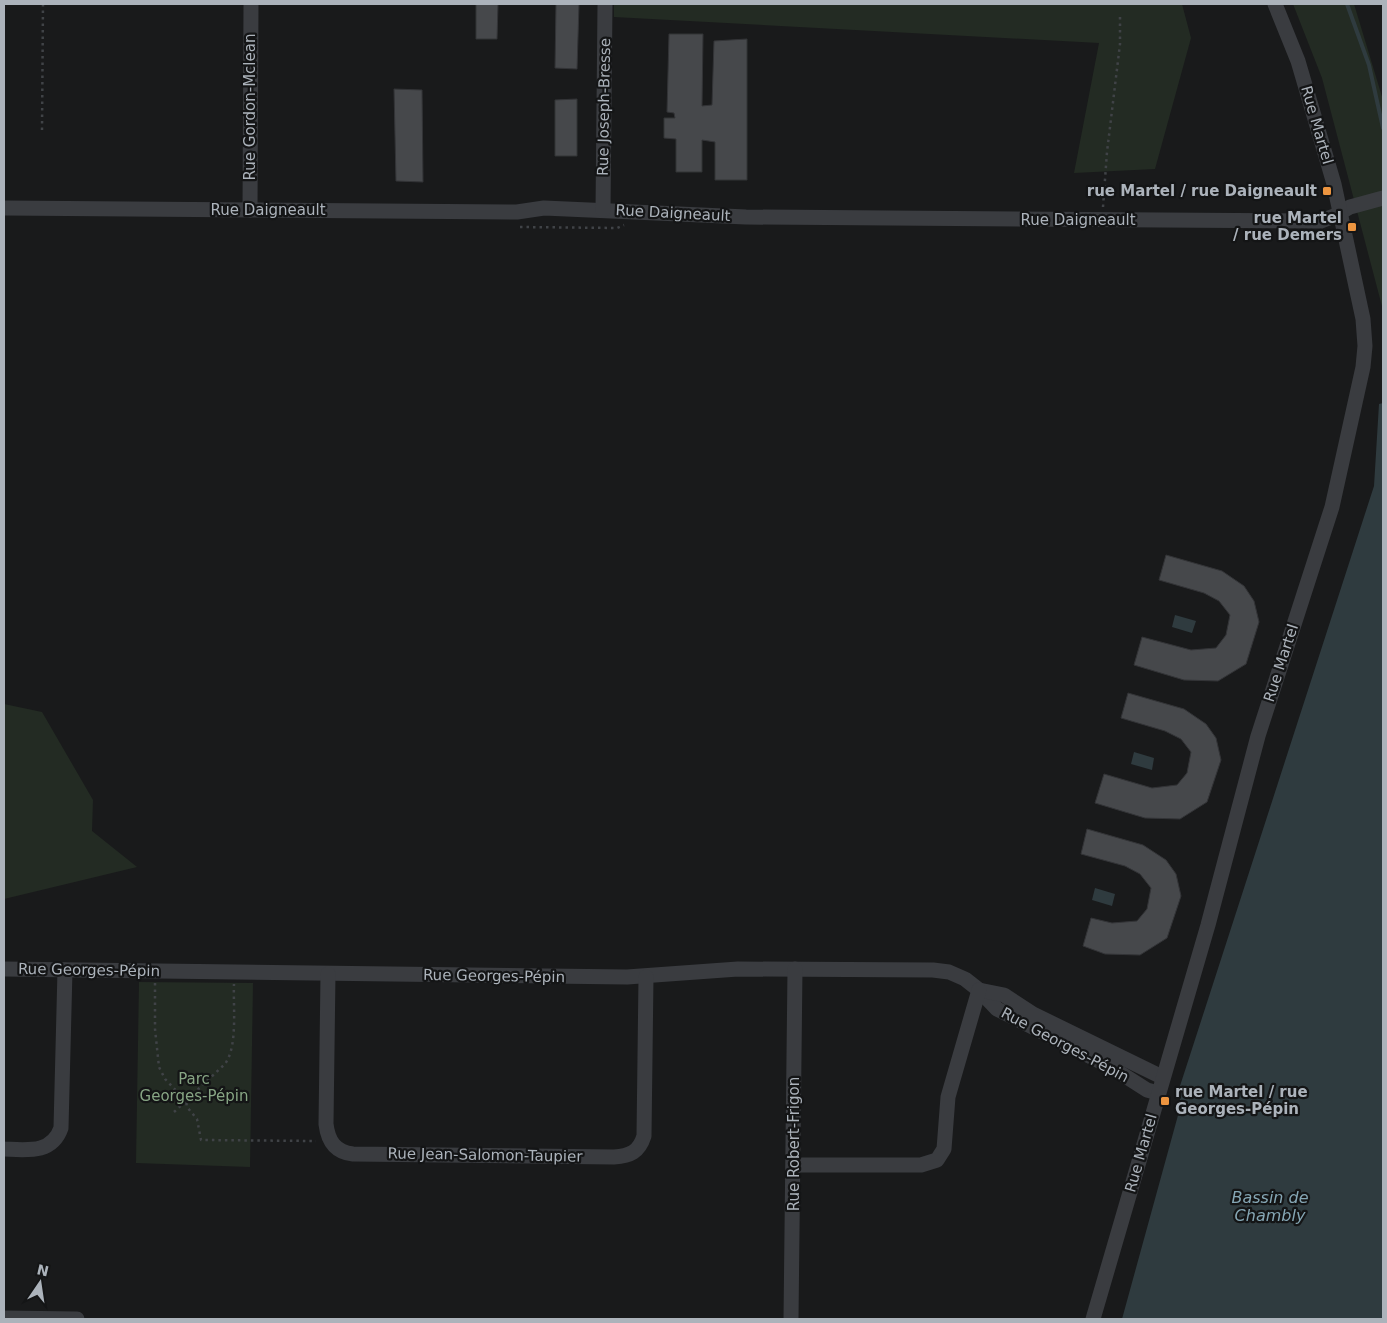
<svg xmlns="http://www.w3.org/2000/svg" width="1387" height="1323" font-family="'DejaVu Sans',sans-serif">
<style>
.green{fill:#232b23}
.water{fill:#2f3b3f}
.lines{fill:none;stroke-linecap:round;stroke-linejoin:round}
.stream{stroke:#2f3b3f;stroke-width:4}
.building{fill:#46484b;stroke:#333437}
.path{stroke:#404347;stroke-width:2.5;stroke-dasharray:2.5 4;stroke-linecap:butt}
.minor{stroke:#3a3c40;stroke-width:15}
.poi-dot{fill:#ed9540;stroke:#141516;stroke-width:2}
.labels{text-anchor:middle;dominant-baseline:central;stroke-width:4.5;stroke-linejoin:round;paint-order:stroke}
.street-label{font-size:15px;fill:#acb3bb;stroke:#141516}
.poi-label{font-size:15px;font-weight:bold;fill:#acb3bb;stroke:#141516;text-anchor:end}
.park-label{font-size:15px;fill:#87a584;stroke:#141516}
.water-label{font-size:16px;font-style:italic;fill:#85a6b4;stroke:#141516}
</style>
<rect width="100%" height="100%" fill="#191a1b"/>
<g class="green">
<path d="M614,4H1182L1191,38L1155,169L1074,173L1099,43L614,17Z"/>
<path d="M1293,4H1354L1383,100V310L1322,78Z"/>
<path d="M4,704L42,712L93,800L92,831L137,867L4,899Z"/>
<path d="M139,982L253,983L250,1167L136,1163Z"/>
</g>
<g class="water">
<path d="M1383,403V1319H1122L1180,1108V1086L1374,486L1379,404Z"/>
<path d="M1175,615L1196,621L1192,633L1172,627Z"/>
<path d="M1134,752L1154,758L1152,770L1131,764Z"/>
<path d="M1095,888L1115,894L1112,906L1092,900Z"/>
</g>
<g class="lines">
<path class="stream" d="M1347,4L1369,65L1383,128"/>
</g>
<g class="building">
<path d="M476,4H498L497,39H476Z"/>
<path d="M556,4H579L577,69L555,68Z"/>
<path d="M669,34H703L702,106L712,105L714,41L747,39V180H715V142L702,140V172H676V139L664,138V118H675L674,113L667,112Z"/>
<path d="M394,89L422,90L423,182L396,181Z"/>
<path d="M577,99V156H555V100Z"/>
<path d="M1166,555L1222,571L1244,586L1254,601L1259,622L1246,664L1218,681L1184,680L1134,665L1142,637L1191,650L1216,648L1226,635L1230,615L1219,601L1204,593L1159,580Z"/>
<path d="M1128,693L1184,709L1206,724L1216,738L1221,760L1207,802L1180,819L1145,818L1095,803L1104,774L1152,788L1177,785L1187,773L1191,752L1181,739L1165,731L1121,718Z"/>
<path d="M1087,829L1143,845L1166,860L1176,874L1181,896L1167,938L1140,955L1105,954L1083,946L1091,918L1112,923L1137,921L1147,909L1151,888L1140,874L1125,866L1081,854Z"/>
</g>
<g class="lines">
<g class="path">
<path d="M42,130L43,4"/>
<path d="M1103,207L1107,152L1120,44V15"/>
<path d="M520,227L617,228L624,225"/>
<path d="M155,983V1029L159,1067L165,1079L186,1101L187,1107L197,1119L201,1140L316,1141"/>
<path d="M186,1100L187,1090"/>
<path d="M174,1112L225,1064C238,1046 233,1007 234,984"/>
</g>
<g class="minor">
<path d="M4,208L517,212L544,208L746,217L1321,221L1334,216L1350,207L1383,198"/>
<path d="M250,210L251,4"/>
<path d="M603,210L605,4"/>
<path d="M4,969L627,977L738,969L933,970L949,972L965,979L979,990L997,1009L1111,1067L1147,1090L1158,1093"/>
<path d="M328,974L326,1124C328,1141 335,1152 353,1154L614,1157C630,1156 639,1152 644,1136L646,977"/>
<path d="M979,990L1004,995L1033,1014L1162,1077"/>
<path d="M4,1149C27,1150 52,1154 61,1128L65,970"/>
<path d="M794,1165H921L937,1160L944,1149L948,1097L979,990"/>
<path d="M4,1318L77,1319"/>
<path d="M791,1319L795,969"/>
<path d="M1093,1319L1208,925L1258,736L1332,507L1363,367L1365,346L1363,319L1334,184L1298,61L1275,4"/>
</g>
</g>
<g class="poi-dot">
<rect x="1322" y="186" width="10" height="10" rx="2.5"/>
<rect x="1347" y="222" width="10" height="10" rx="2.5"/>
<rect x="1160" y="1096" width="10" height="10" rx="2.5"/>
</g>
<g class="labels">
<g class="street-label">
<text transform="translate(250 107) rotate(-90)">Rue Gordon-Mclean</text>
<text transform="translate(604 107) rotate(-89)">Rue Joseph-Bresse</text>
<text transform="translate(1317 125) rotate(74)">Rue Martel</text>
<text x="268" y="210">Rue Daigneault</text>
<text transform="translate(673 213) rotate(3)">Rue Daigneault</text>
<text x="1078" y="220">Rue Daigneault</text>
<text transform="translate(1281 663) rotate(-72)">Rue Martel</text>
<text transform="translate(89 970) rotate(1)">Rue Georges-Pépin</text>
<text transform="translate(494 976) rotate(1)">Rue Georges-Pépin</text>
<text transform="translate(1065 1045) rotate(28)">Rue Georges-Pépin</text>
<text transform="translate(794 1144) rotate(-90)">Rue Robert-Frigon</text>
<text transform="translate(1141 1153) rotate(-74)">Rue Martel</text>
<text transform="translate(485 1155) rotate(1)">Rue Jean-Salomon-Taupier</text>
</g>
<g class="poi-label">
<text x="1317" y="191">rue Martel / rue Daigneault</text>
<text x="1342" y="218">rue Martel<tspan x="1342" dy="17">/ rue Demers</tspan></text>
<text x="1175" y="1092" text-anchor="start">rue Martel / rue<tspan x="1175" dy="17">Georges-Pépin</tspan></text>
</g>
<g class="park-label">
<text x="194" y="1079">Parc<tspan x="194" dy="17">Georges-Pépin</tspan></text>
</g>
<g class="water-label">
<text x="1270" y="1197">Bassin de<tspan x="1270" dy="18">Chambly</tspan></text>
</g>
</g>
<rect width="1387" height="1323" fill="none" stroke="#acb3bb" stroke-width="10"/>
<g transform="translate(40 1283) rotate(13)" stroke="#141516" stroke-width="4" paint-order="stroke">
<path d="M0-4L9 19L0 12L-9 19Z" fill="#acb3bb"/>
<text y="-8" font-size="14" font-weight="bold" text-anchor="middle" fill="#acb3bb">N</text>
</g>
</svg>
